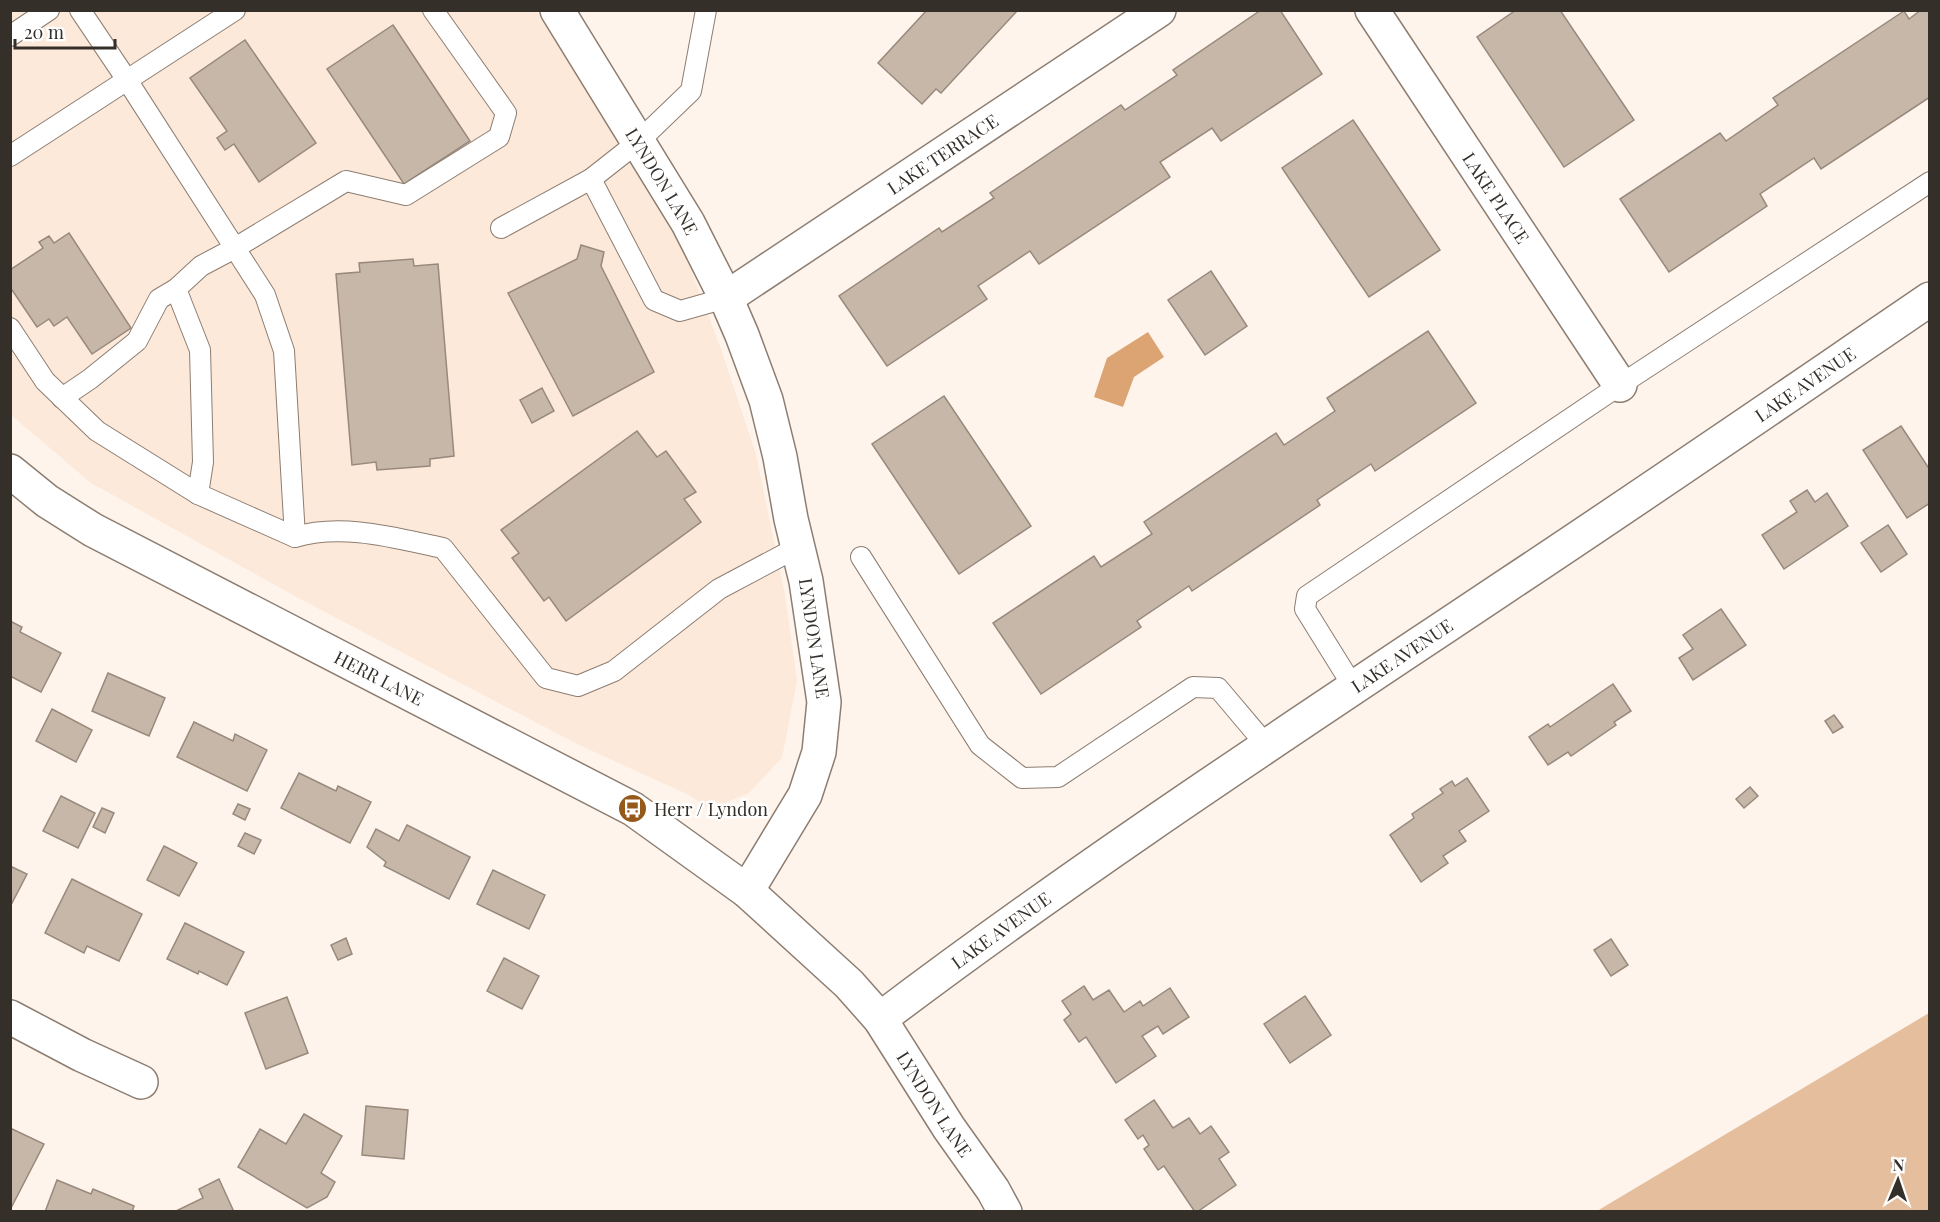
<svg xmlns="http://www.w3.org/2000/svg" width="1940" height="1222" font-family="'Playfair Display',serif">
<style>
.built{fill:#fce9da}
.green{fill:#e5be9d}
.water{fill:#dba472}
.building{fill:#c7b7a9;stroke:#98897c;stroke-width:1.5}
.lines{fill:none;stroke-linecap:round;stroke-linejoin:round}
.service-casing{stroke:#8d7d71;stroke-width:22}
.minor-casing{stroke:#8d7d71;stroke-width:36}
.secondary-casing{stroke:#8d7d71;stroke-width:36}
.service{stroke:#fff;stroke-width:20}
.minor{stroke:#fff;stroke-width:33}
.secondary{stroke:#fff;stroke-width:33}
.labels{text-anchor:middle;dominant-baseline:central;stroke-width:5;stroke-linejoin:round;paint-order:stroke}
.street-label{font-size:18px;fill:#352f2a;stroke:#fff}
.poi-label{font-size:18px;fill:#352f2a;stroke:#fff;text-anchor:start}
</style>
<rect width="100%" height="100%" fill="#fef4eb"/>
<path class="built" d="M11,11H536L670,215L720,346L756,454L785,595L797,681L782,758L749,793L710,809L689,795L579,745L302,600L91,483L11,415Z"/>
<path class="green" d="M1929,1013V1211H1597Z"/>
<path class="water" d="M1148,332L1164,357L1134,377L1123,407L1094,397L1107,358Z"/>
<g class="building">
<path d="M927,10H1018L941,93L936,89L922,104L878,63Z"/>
<path d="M1261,10H1280L1322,74L1221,141L1212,128L1160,162L1170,177L1039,264L1030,251L978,286L987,299L887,366L839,296L939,228L942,232L994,198L990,193L1121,105L1125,110L1177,75L1173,70Z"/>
<path d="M1516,10H1560L1634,120L1564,167L1477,37Z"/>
<path d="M1921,10H1930V97L1821,169L1814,158L1760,194L1767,206L1669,272L1620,199L1720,133L1726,141L1778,105L1773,98L1904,11L1909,19Z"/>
<path d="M393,25L470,141L404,184L327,69Z"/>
<path d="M245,40L316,143L259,182L234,144L225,150L217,138L227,131L190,78Z"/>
<path d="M1353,120L1440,250L1369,297L1282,168Z"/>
<path d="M69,233L131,328L92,354L67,317L54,326L49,319L37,327L10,287V270L43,248L39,242L49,236L54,243Z"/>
<path d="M581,245L604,252L601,266L654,372L573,416L508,293L577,259Z"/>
<path d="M413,259L414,266L438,264L454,456L430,459V466L377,470L376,462L352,465L336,274L360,272L359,263Z"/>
<path d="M1211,271L1247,326L1205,355L1168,300Z"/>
<path d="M1428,331L1476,403L1375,471L1371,464L1317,500L1320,505L1192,591L1189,586L1137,621L1141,627L1041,694L993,623L1094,556L1101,567L1152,534L1144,522L1276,433L1284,445L1335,411L1327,398Z"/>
<path d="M542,388L554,411L532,423L520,400Z"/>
<path d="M944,396L1031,526L959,574L872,444Z"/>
<path d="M1901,426L1930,470V503L1907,518L1863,450Z"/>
<path d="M637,431L657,457L666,451L696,492L684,499L701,522L566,621L549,597L544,601L512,558L519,553L501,530Z"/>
<path d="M1807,490L1815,502L1827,493L1848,526L1784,569L1762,535L1797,512L1790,501Z"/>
<path d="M1888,525L1907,554L1881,572L1861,543Z"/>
<path d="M1721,609L1746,645L1693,680L1679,658L1693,649L1683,635Z"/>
<path d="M10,621L22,627L20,632L61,653L41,692L10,676Z"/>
<path d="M108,673L165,698L149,736L92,711Z"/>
<path d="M1613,684L1631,711L1614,722L1616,725L1571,756L1568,752L1548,765L1529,737L1548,724L1550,727Z"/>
<path d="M52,709L92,730L76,762L36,741Z"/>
<path d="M1834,715L1843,727L1833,733L1825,721Z"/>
<path d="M194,722L233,741L235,734L267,750L247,791L177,757Z"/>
<path d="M299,773L336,791L338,786L371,802L350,843L281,808Z"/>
<path d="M1467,778L1489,811L1459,831L1466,841L1443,856L1448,863L1421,882L1390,835L1414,818L1412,814L1443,793L1440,789L1452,781L1455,786Z"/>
<path d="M1750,787L1758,796L1744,808L1736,799Z"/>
<path d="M61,796L95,813L78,848L43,831Z"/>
<path d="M238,804L250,809L245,820L233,814Z"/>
<path d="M102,808L114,813L105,833L93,827Z"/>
<path d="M407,825L470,857L449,899L384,866L386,862L367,847L376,829L399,841Z"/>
<path d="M245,833L261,840L254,854L238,846Z"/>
<path d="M164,846L197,863L179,896L147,880Z"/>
<path d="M10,866L27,874L10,907Z"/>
<path d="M493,870L545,895L529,929L477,904Z"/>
<path d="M72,879L142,914L119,961L87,946L84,953L45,933Z"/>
<path d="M185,923L244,952L227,985L199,971L198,974L167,959Z"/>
<path d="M346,938L352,954L338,960L331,945Z"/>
<path d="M1611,939L1628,965L1611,976L1594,950Z"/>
<path d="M504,958L539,976L522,1009L487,991Z"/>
<path d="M1084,986L1093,1000L1109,990L1124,1012L1140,1001L1143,1006L1170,988L1189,1017L1163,1034L1158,1026L1142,1036L1156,1056L1116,1083L1086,1037L1079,1042L1064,1020L1071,1014L1062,1001Z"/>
<path d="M1305,996L1331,1035L1290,1063L1264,1024Z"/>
<path d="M287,997L308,1053L266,1069L245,1013Z"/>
<path d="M1154,1100L1173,1128L1189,1118L1200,1134L1211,1126L1229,1152L1219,1159L1236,1185L1197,1212H1195L1164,1166L1158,1170L1144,1149L1149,1145L1143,1135L1138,1139L1125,1120Z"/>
<path d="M366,1106L408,1110L404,1159L362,1155Z"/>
<path d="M304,1114L342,1136L321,1173L335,1182L327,1197L307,1208L238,1167L260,1129L286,1144Z"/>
<path d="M10,1128L44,1144L10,1210Z"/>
<path d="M219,1179L234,1212H174L203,1198L199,1189Z"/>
<path d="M57,1180L91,1194L93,1189L134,1206L132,1212H45Z"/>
</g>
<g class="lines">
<defs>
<g id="service">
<path d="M80,10L127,80L265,295L284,351L295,537"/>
<path d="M10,36L49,10"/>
<path d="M10,156L235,10"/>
<path d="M591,179L654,300L680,311L726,298"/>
<path d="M501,228L591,179L638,142L691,91L706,10"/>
<path d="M10,328L45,381L97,431L198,494L295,537C343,523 395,538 443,548L546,678L578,686L614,671L719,589L798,547"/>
<path d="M62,398L90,379L137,341L159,299L176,289"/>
<path d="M198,494L203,462L200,350L176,289L201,266L235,248L346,181L406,195L499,137L506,113L433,10"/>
<path d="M861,557L980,745L1022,778L1058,777L1193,687L1218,688L1267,746"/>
<path d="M1354,688L1305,609L1307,596L1620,385L1930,182"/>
</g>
<g id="minor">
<path id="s1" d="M557,10L688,223L726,298L742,335L766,400L780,457L791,519L806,581L824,702L819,752L805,795L747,891"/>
<path id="s2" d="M1372,10L1620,385"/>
<path id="s3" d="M726,298L1159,10"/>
<path d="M10,1017L82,1055L141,1082"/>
<path id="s4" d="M880,1019C1082,866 1295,727 1506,586C1648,492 1789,395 1930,299"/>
</g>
<g id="secondary">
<path id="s5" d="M10,471L47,501L93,530L633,809L747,891L849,984L880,1019L949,1128L993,1190L1005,1212"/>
</g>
</defs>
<use href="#service" class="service-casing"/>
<use href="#minor" class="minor-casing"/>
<use href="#secondary" class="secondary-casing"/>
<use href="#service" class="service"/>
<use href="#minor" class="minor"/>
<use href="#secondary" class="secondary"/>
</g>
<defs>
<symbol id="bus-disc" viewBox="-11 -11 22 22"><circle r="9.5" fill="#95591a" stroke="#fff"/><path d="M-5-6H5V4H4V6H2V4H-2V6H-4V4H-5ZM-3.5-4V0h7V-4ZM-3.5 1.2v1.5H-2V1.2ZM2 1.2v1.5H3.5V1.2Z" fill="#fff"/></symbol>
</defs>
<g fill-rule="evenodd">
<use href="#bus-disc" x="616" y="792" width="33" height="33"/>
</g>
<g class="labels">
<g class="street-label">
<text stroke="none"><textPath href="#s3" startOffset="260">LAKE TERRACE</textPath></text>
<text stroke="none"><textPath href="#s1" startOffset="201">LYNDON LANE</textPath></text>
<text stroke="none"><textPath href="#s2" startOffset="225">LAKE PLACE</textPath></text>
<text stroke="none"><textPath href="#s4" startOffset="1122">LAKE AVENUE</textPath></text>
<text stroke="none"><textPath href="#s1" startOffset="687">LYNDON LANE</textPath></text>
<text stroke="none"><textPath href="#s4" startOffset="636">LAKE AVENUE</textPath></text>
<text stroke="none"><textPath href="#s5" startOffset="424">HERR LANE</textPath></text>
<text stroke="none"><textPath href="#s4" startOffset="150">LAKE AVENUE</textPath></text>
<text stroke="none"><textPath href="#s5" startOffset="1136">LYNDON LANE</textPath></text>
</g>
<g class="poi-label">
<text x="654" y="809">Herr / Lyndon</text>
</g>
</g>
<rect width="1940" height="1222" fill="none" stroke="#352f2a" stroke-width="24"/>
<g transform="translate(1898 1180) rotate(2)" stroke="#ffffff" stroke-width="4.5" paint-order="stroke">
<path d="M0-4.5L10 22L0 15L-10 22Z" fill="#352f2a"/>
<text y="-9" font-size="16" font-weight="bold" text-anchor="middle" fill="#352f2a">N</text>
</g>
<path d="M15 39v9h100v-9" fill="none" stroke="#352f2a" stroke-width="3"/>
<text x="24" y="39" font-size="18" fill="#352f2a" stroke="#ffffff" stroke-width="4.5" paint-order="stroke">20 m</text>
</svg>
